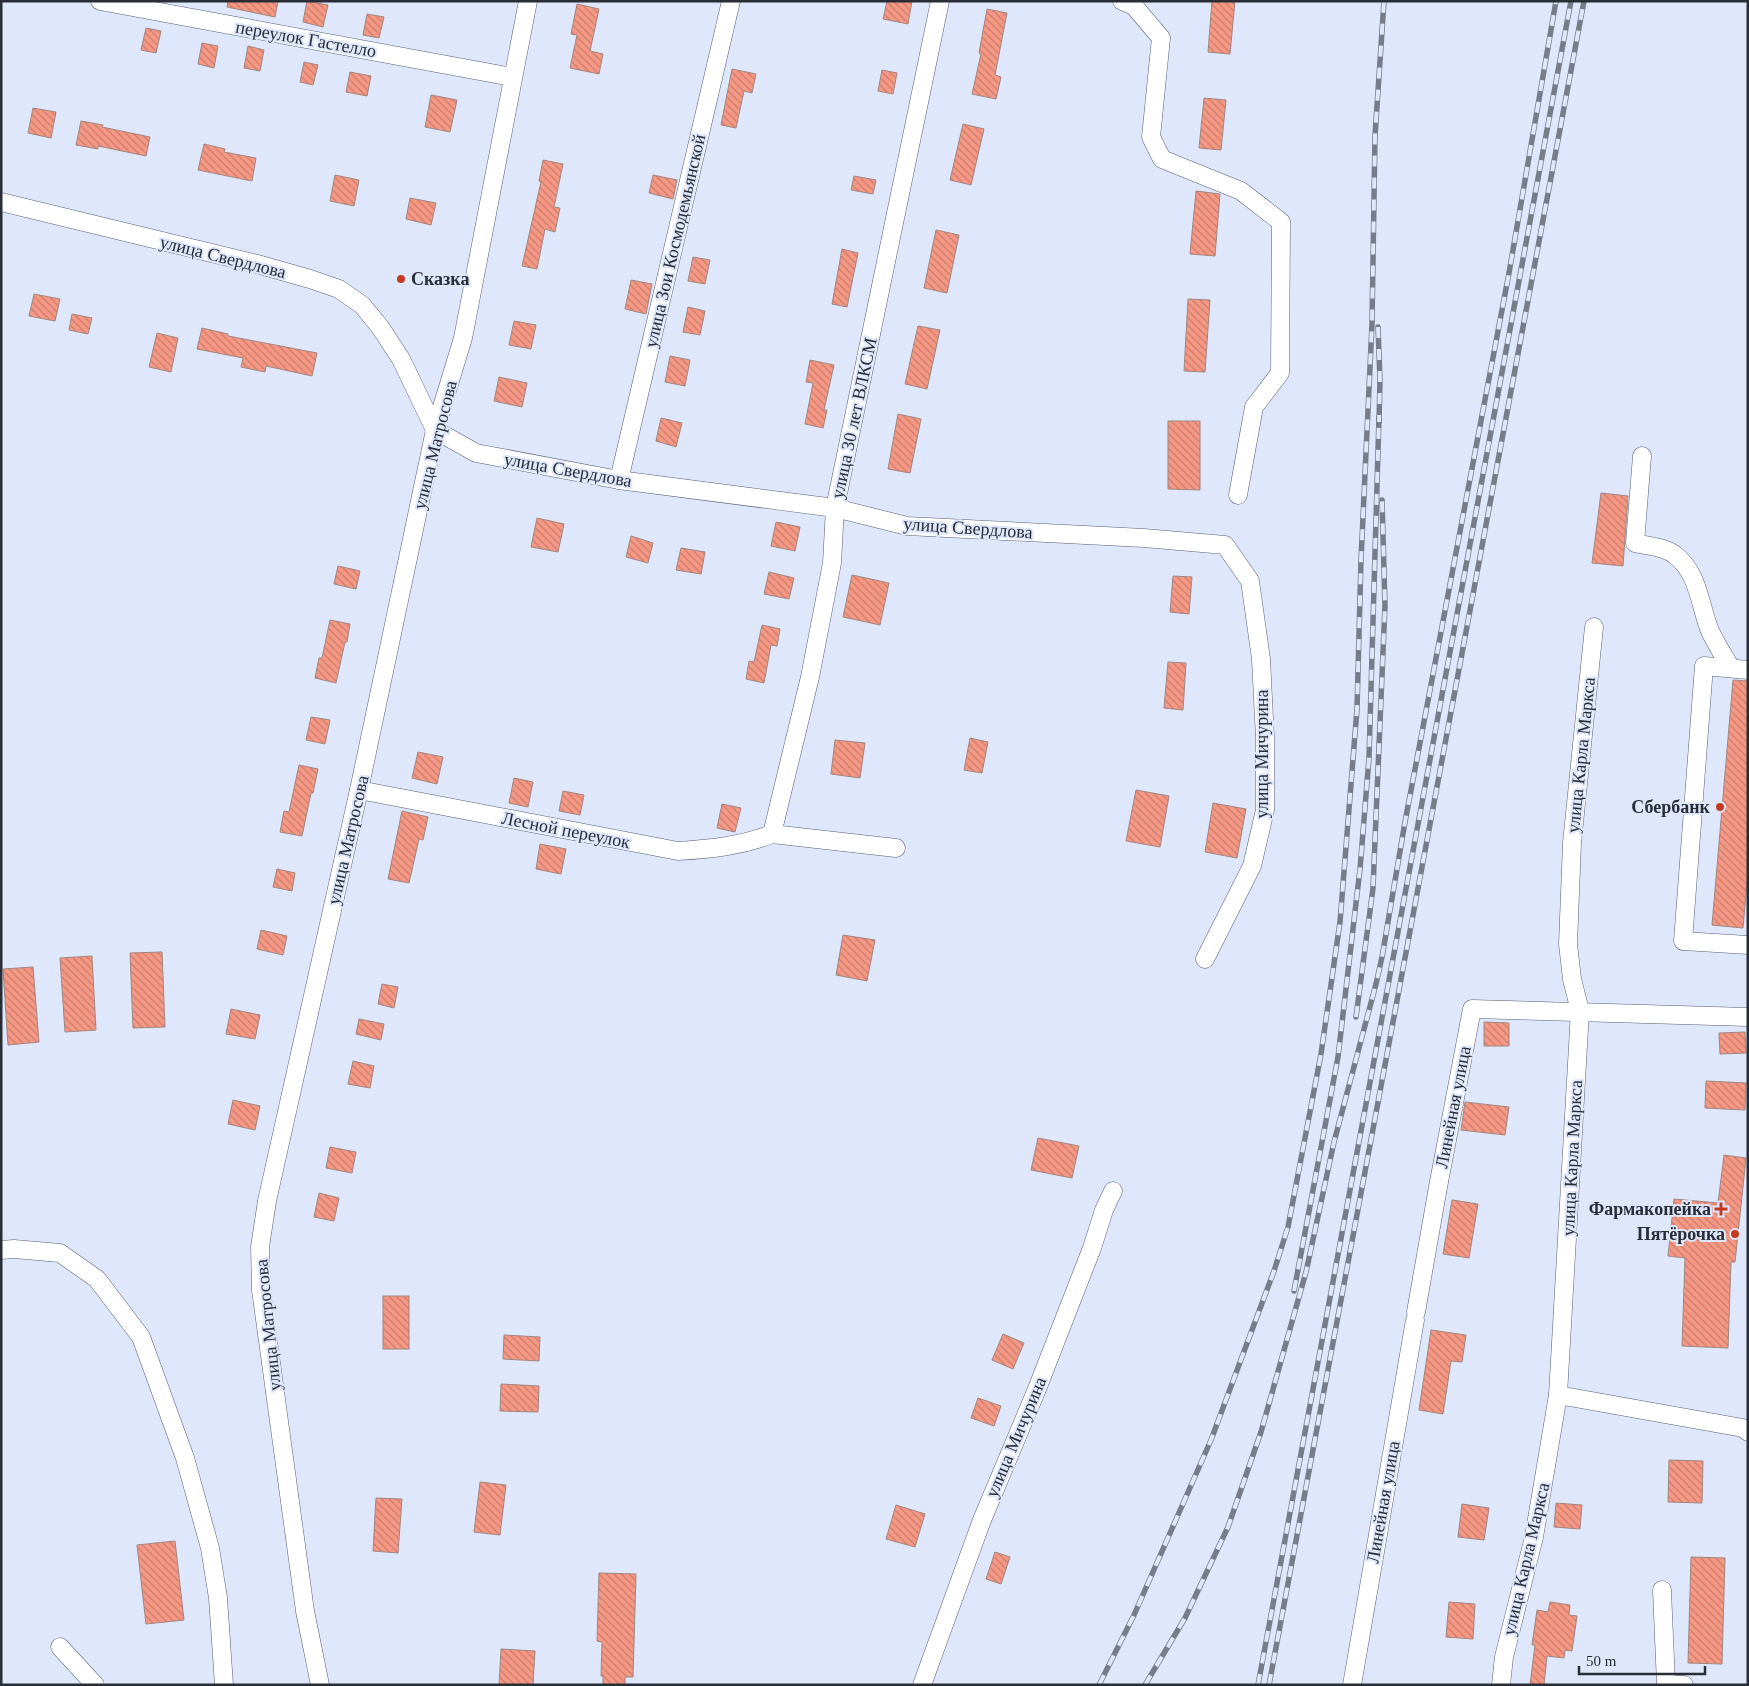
<svg xmlns="http://www.w3.org/2000/svg" width="1749" height="1686" font-family="Georgia,serif">
<style>
.building{fill:url(#building-back-hatch);stroke:#a2857f}
.lines{fill:none;stroke-linecap:round;stroke-linejoin:round}
.minor-casing{stroke:#565f74;stroke-width:19}
.minor{stroke:#fff;stroke-width:18}
.rail-casing{stroke:#767c89;stroke-width:5.5}
.rail{stroke:#dee7fb;stroke-width:4;stroke-dasharray:11;stroke-linecap:butt}
.poi-dot{fill:#c43a1f;stroke:#dee7fb;stroke-width:2}
.labels{text-anchor:middle;dominant-baseline:central;stroke-width:4;stroke-linejoin:round;paint-order:stroke}
.street-label{font-size:18px;fill:#292d36;stroke:#dee7fb}
.poi-label{font-size:18px;font-weight:bold;fill:#292d36;stroke:#dee7fb;text-anchor:end}
</style>
<defs>
<pattern id="building-back-hatch" width="6" height="6" patternUnits="userSpaceOnUse" patternTransform="scale(1.25)"><rect width="6" height="6" fill="#f79884"/><path d="M-1 5l2 2M0 0l6 6M5-1l2 2" fill="none" stroke="#c87c6d"/></pattern>
</defs>
<rect width="100%" height="100%" fill="#dee7fb"/>
<g class="building">
<path d="M228,1H278L275,17L227,7Z"/>
<path d="M307,1L328,5L323,27L303,22Z"/>
<path d="M887,1H912L908,24L883,19Z"/>
<path d="M1212,1H1235L1230,54L1208,52Z"/>
<path d="M577,4L599,9L590,51L603,54L599,74L570,68L577,35L571,34Z"/>
<path d="M987,9L1007,13L995,75L1001,77L996,99L972,94L981,54L979,53Z"/>
<path d="M367,14L384,17L379,38L363,35Z"/>
<path d="M146,28L161,31L156,53L141,50Z"/>
<path d="M202,43L218,46L214,68L198,64Z"/>
<path d="M248,46L264,50L260,71L244,68Z"/>
<path d="M304,62L318,65L313,85L300,82Z"/>
<path d="M732,69L756,74L752,93L744,91L736,128L721,125Z"/>
<path d="M882,70L897,73L893,94L878,91Z"/>
<path d="M350,72L371,76L367,96L346,92Z"/>
<path d="M431,95L457,100L450,132L425,127Z"/>
<path d="M1204,98L1226,100L1221,150L1199,148Z"/>
<path d="M33,108L56,112L51,138L28,133Z"/>
<path d="M81,121L103,125L102,127L150,137L146,156L98,146V149L76,145Z"/>
<path d="M963,124L984,129L971,185L950,180Z"/>
<path d="M204,144L225,149L224,152L256,158L252,181L198,170Z"/>
<path d="M543,160L563,164L554,207L560,208L555,232L545,229L537,269L522,266L541,182L539,181Z"/>
<path d="M335,175L359,180L354,206L330,201Z"/>
<path d="M653,175L677,180L673,199L649,193Z"/>
<path d="M854,176L876,180L873,194L851,190Z"/>
<path d="M1196,191L1220,194L1215,256L1190,254Z"/>
<path d="M410,198L436,203L431,225L406,219Z"/>
<path d="M936,230L959,235L947,293L924,288Z"/>
<path d="M842,249L858,253L847,307L832,304Z"/>
<path d="M693,257L710,260L705,284L688,281Z"/>
<path d="M631,280L652,284L646,314L625,309Z"/>
<path d="M34,294L60,299L55,321L29,316Z"/>
<path d="M1188,299L1210,300L1205,372L1184,371Z"/>
<path d="M688,307L705,311L700,335L683,332Z"/>
<path d="M72,314L92,318L88,334L69,330Z"/>
<path d="M514,321L536,325L531,349L509,345Z"/>
<path d="M918,326L940,330L927,389L905,384Z"/>
<path d="M202,328L228,334V336L317,353L312,376L266,366L265,372L241,367L243,358L197,349Z"/>
<path d="M157,333L178,338L171,372L149,367Z"/>
<path d="M670,356L690,360L685,386L665,382Z"/>
<path d="M810,360L834,365L824,410H827L823,428L805,424L813,383L806,382Z"/>
<path d="M499,377L527,383L522,407L494,401Z"/>
<path d="M898,414L921,419L910,473L888,469Z"/>
<path d="M661,418L682,423L676,447L656,441Z"/>
<path d="M1168,421H1200V490L1168,489Z"/>
<path d="M1601,493L1628,496L1623,566L1592,563Z"/>
<path d="M537,518L564,524L558,552L531,547Z"/>
<path d="M776,522L800,527L795,551L771,546Z"/>
<path d="M631,536L653,543L648,563L626,557Z"/>
<path d="M681,548L705,552L701,574L676,570Z"/>
<path d="M338,566L360,571L356,589L334,584Z"/>
<path d="M769,572L794,578L789,599L764,594Z"/>
<path d="M852,575L889,583L880,625L843,617Z"/>
<path d="M1173,576L1192,577L1189,614L1170,612Z"/>
<path d="M330,620L350,624L347,642H345L336,683L315,678L319,658H322Z"/>
<path d="M762,625L780,629L777,646L771,645L764,683L746,679L749,661L754,662Z"/>
<path d="M1168,662L1186,663L1183,710L1164,708Z"/>
<path d="M1733,680L1748,681V871L1743,928L1712,925Z"/>
<path d="M311,717L330,720L325,744L306,740Z"/>
<path d="M970,738L988,742L982,773L964,770Z"/>
<path d="M835,740L865,743L860,778L831,774Z"/>
<path d="M418,752L443,757L437,784L412,778Z"/>
<path d="M299,765L318,769L313,793H311L302,836L280,832L284,811L289,812Z"/>
<path d="M514,778L533,782L528,807L509,803Z"/>
<path d="M1136,790L1169,796L1160,847L1126,841Z"/>
<path d="M563,791L584,795L580,815L559,811Z"/>
<path d="M1213,803L1246,809L1237,858L1205,852Z"/>
<path d="M722,804L741,808L735,832L717,828Z"/>
<path d="M402,811L428,817L423,840L419,839L409,883L388,879Z"/>
<path d="M540,844L566,849L561,874L536,869Z"/>
<path d="M277,869L295,873L292,891L273,887Z"/>
<path d="M261,930L287,936L283,955L257,949Z"/>
<path d="M843,935L875,940L867,981L836,975Z"/>
<path d="M162,952L165,1027L133,1028L130,953Z"/>
<path d="M92,956L96,1030L65,1032L60,958Z"/>
<path d="M33,967L39,1042L8,1045L3,969Z"/>
<path d="M382,984L398,987L394,1008L378,1004Z"/>
<path d="M231,1009L260,1015L255,1039L226,1034Z"/>
<path d="M359,1019L384,1024L381,1040L356,1034Z"/>
<path d="M1484,1022L1509,1023V1046H1484Z"/>
<path d="M1745,1032L1746,1053L1720,1054L1719,1033Z"/>
<path d="M353,1061L374,1066L370,1088L348,1084Z"/>
<path d="M1706,1081L1746,1083L1745,1110L1705,1108Z"/>
<path d="M233,1100L260,1106L255,1130L228,1124Z"/>
<path d="M1465,1102L1509,1107L1505,1135L1461,1130Z"/>
<path d="M1038,1138L1079,1146L1072,1178L1031,1170Z"/>
<path d="M330,1147L356,1152L352,1173L326,1168Z"/>
<path d="M1724,1155L1746,1158L1735,1262H1731L1728,1348L1682,1346L1685,1258L1668,1256L1674,1199L1718,1203Z"/>
<path d="M319,1193L339,1198L334,1221L314,1217Z"/>
<path d="M1452,1200L1478,1204L1469,1258L1443,1254Z"/>
<rect x="383" y="1296" width="26" height="53"/>
<path d="M1431,1330L1466,1335L1462,1362L1451,1361L1443,1414L1419,1410Z"/>
<path d="M1003,1334L1024,1343L1013,1369L992,1360Z"/>
<path d="M504,1335L540,1337L539,1361L503,1359Z"/>
<path d="M501,1384L539,1386L538,1412L500,1411Z"/>
<path d="M978,1398L1001,1406L994,1426L971,1418Z"/>
<path d="M1669,1460L1703,1461L1702,1503L1668,1502Z"/>
<path d="M480,1482L506,1485L500,1535L474,1532Z"/>
<path d="M376,1498L402,1499L398,1553L373,1551Z"/>
<path d="M1556,1503L1582,1505L1580,1529L1554,1527Z"/>
<path d="M1462,1504L1489,1508L1484,1540L1458,1537Z"/>
<path d="M896,1505L925,1514L915,1547L886,1539Z"/>
<path d="M175,1541L184,1620L146,1624L137,1545Z"/>
<path d="M995,1552L1010,1557L1001,1584L986,1579Z"/>
<path d="M1691,1557L1725,1558L1722,1664L1688,1663Z"/>
<path d="M599,1573L636,1574L633,1677H625V1685H603V1676H601L602,1642L597,1641Z"/>
<path d="M1449,1602L1475,1604L1473,1639L1446,1637Z"/>
<path d="M1550,1602L1570,1605L1569,1615L1577,1616L1572,1651L1565,1650L1564,1658L1547,1656L1544,1685H1530L1535,1645H1532L1537,1610L1548,1612Z"/>
<path d="M501,1649L535,1651L533,1685H499Z"/>
</g>
<g class="lines">
<defs>
<g id="minor">
<path d="M100,1L512,77"/>
<path d="M1122,1L1134,6L1161,38L1151,137L1162,159L1241,191L1281,222L1280,373L1254,407L1238,495"/>
<path d="M1,202L257,264L310,279L339,289L362,305L380,327L401,359L435,430L476,453L619,480L835,508L907,526L1144,538L1225,545L1250,581L1261,659L1265,738V810L1252,866L1205,959"/>
<path d="M1642,456L1635,543C1648,546 1665,547 1675,555C1699,573 1700,607 1710,631C1716,644 1724,656 1731,668"/>
<path d="M619,480L731,1"/>
<path d="M1748,670L1704,666L1683,941L1748,945"/>
<path d="M359,790L678,851C711,849 741,846 772,834L896,848"/>
<path d="M772,834L810,677L832,563L835,508L940,1"/>
<path d="M1,1250L14,1249L60,1253L97,1279L141,1337L185,1458L210,1548L218,1598L224,1685"/>
<path d="M1416,1312L1438,1187L1472,1009L1748,1017"/>
<path d="M1558,1395L1743,1428L1748,1432"/>
<path d="M1662,1590L1666,1684L1684,1685"/>
<path d="M60,1647L95,1685"/>
<path d="M320,1685L305,1611L261,1290L260,1247L267,1201L359,790L435,430L463,338L528,1"/>
<path d="M922,1685L982,1520L1037,1389L1092,1248L1104,1210L1113,1191"/>
<path d="M1352,1685L1415,1320"/>
<path d="M1501,1685L1504,1657L1534,1537L1558,1395L1580,1011L1572,979L1568,944L1572,843L1594,627"/>
</g>
</defs>
<use href="#minor" class="minor-casing"/>
<use href="#minor" class="minor"/>
<defs>
<g id="rail">
<path d="M1378,327L1380,380L1379,422"/>
<path d="M1356,1017L1373,888L1385,605L1382,500"/>
<path d="M1294,1291L1338,1057L1360,869L1369,758L1379,417"/>
<path d="M1099,1685L1134,1615L1211,1440L1274,1271L1288,1227L1321,1054L1340,922L1357,709L1361,560L1372,324L1375,136L1384,1"/>
<path d="M1145,1685L1185,1618L1228,1527L1261,1432L1306,1272L1334,1142L1376,984L1382,957L1405,822L1509,273L1556,1"/>
<path d="M1258,1685L1571,1"/>
<path d="M1269,1685L1584,1"/>
</g>
</defs>
<use href="#rail" class="rail-casing"/>
<use href="#rail" class="rail"/>
</g>
<g class="poi-dot">
<circle cx="401" cy="279" r="5"/>
<circle cx="1720" cy="807" r="5"/>
<path d="M1718.5 1201.5h5v5h5v5h-5v5h-5v-5h-5v-5h5z"/>
<circle cx="1735" cy="1234" r="5"/>
</g>
<g class="labels">
<g class="street-label">
<text transform="translate(306 39) rotate(10)">переулок Гастелло</text>
<text transform="translate(675 241) rotate(-77)">улица Зои Космодемьянской</text>
<text transform="translate(223 257) rotate(14)">улица Свердлова</text>
<text transform="translate(854 418) rotate(-78)">улица 30 лет ВЛКСМ</text>
<text transform="translate(435 445) rotate(-76)">улица Матросова</text>
<text transform="translate(568 470) rotate(10)">улица Свердлова</text>
<text transform="translate(968 528) rotate(4)">улица Свердлова</text>
<text transform="translate(1262 754) rotate(-90)">улица Мичурина</text>
<text transform="translate(1581 755) rotate(-84)">улица Карла Маркса</text>
<text transform="translate(566 830) rotate(11)">Лесной переулок</text>
<text transform="translate(348 840) rotate(-77)">улица Матросова</text>
<text transform="translate(1453 1107) rotate(-79)">Линейная улица</text>
<text transform="translate(1572 1158) rotate(-87)">улица Карла Маркса</text>
<text transform="translate(268 1325) rotate(-96)">улица Матросова</text>
<text transform="translate(1016 1437) rotate(-67)">улица Мичурина</text>
<text transform="translate(1383 1502) rotate(-80)">Линейная улица</text>
<text transform="translate(1526 1559) rotate(-77)">улица Карла Маркса</text>
</g>
<g class="poi-label">
<text x="411" y="279" text-anchor="start">Сказка</text>
<text x="1710" y="807">Сбербанк</text>
<text x="1711" y="1209">Фармакопейка</text>
<text x="1725" y="1234">Пятёрочка</text>
</g>
</g>
<rect width="1749" height="1686" fill="none" stroke="#292d36" stroke-width="5"/>
<path d="M1579 1666v8h126v-8" fill="none" stroke="#292d36" stroke-width="2.5"/>
<text x="1586" y="1666" font-size="15" fill="#292d36" stroke="#dee7fb" stroke-width="4" paint-order="stroke">50 m</text>
</svg>
